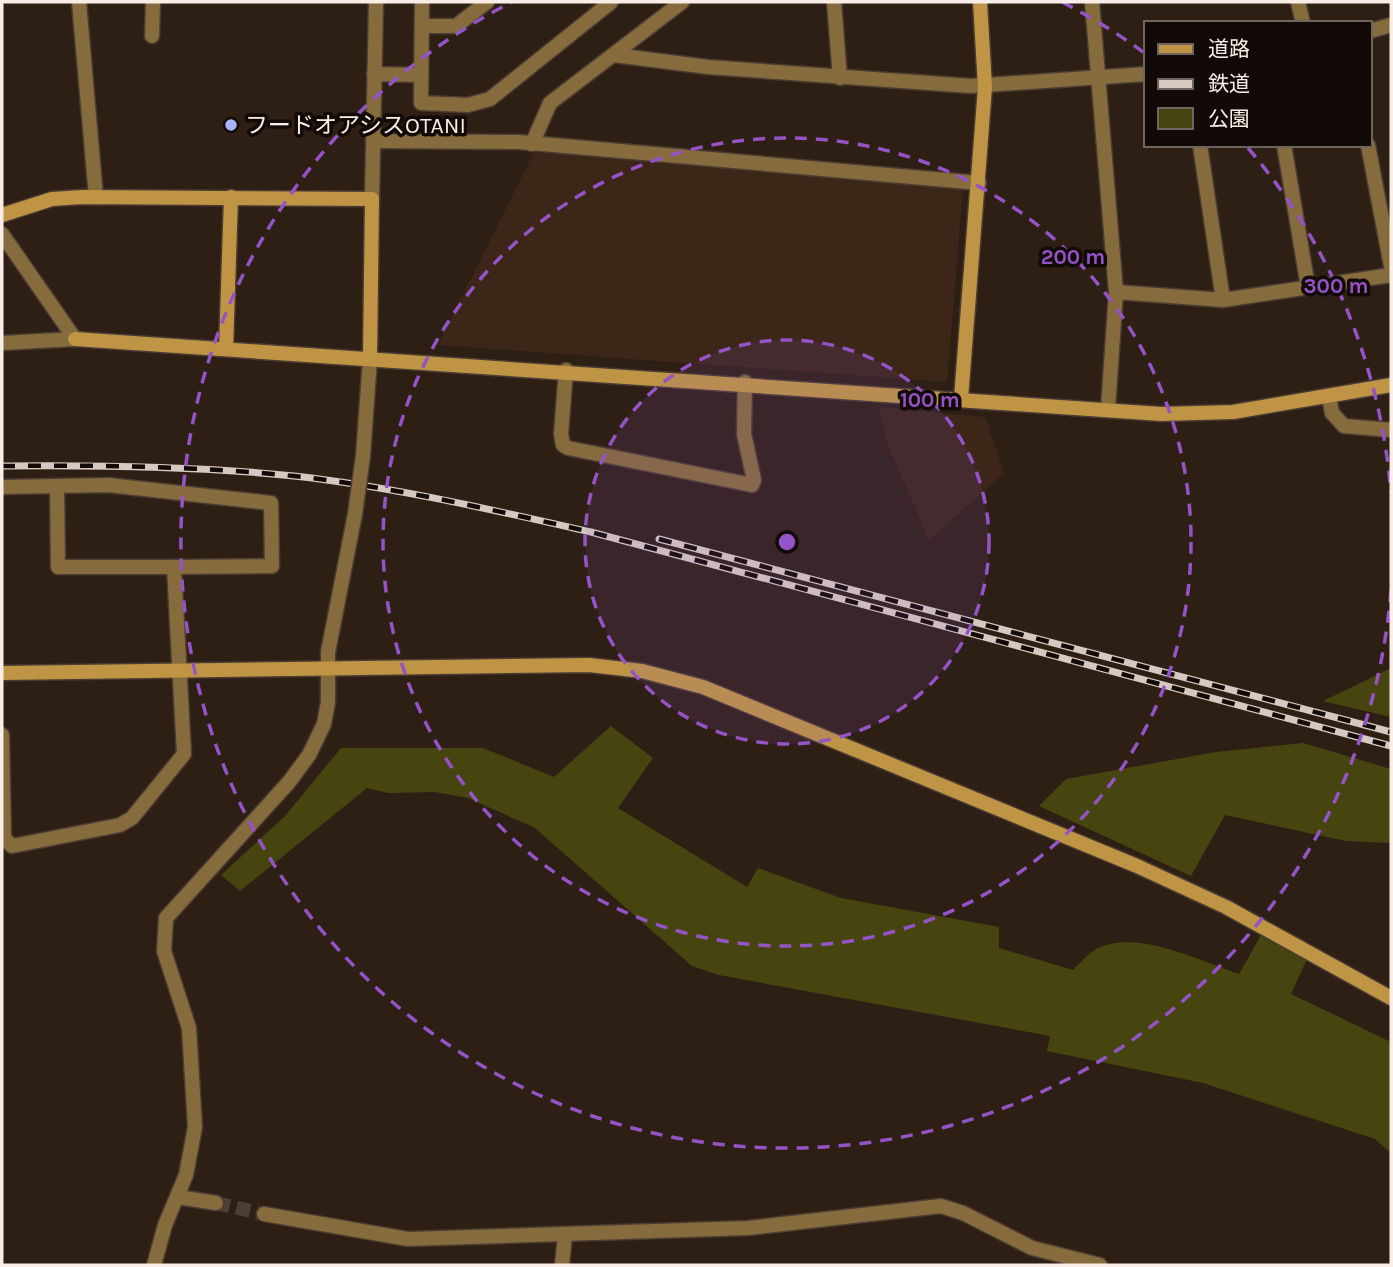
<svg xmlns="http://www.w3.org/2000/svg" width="1393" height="1267" font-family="Karla,'Noto Sans JP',sans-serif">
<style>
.built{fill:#3b2618}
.green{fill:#46450f}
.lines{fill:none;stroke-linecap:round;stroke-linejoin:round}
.street-tunnel{stroke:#4c3e34;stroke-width:14;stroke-dasharray:14 7;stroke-linecap:butt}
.street-casing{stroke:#4a3c32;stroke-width:17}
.secondary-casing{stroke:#4a3c32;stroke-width:17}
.street{stroke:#866b3c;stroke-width:14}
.secondary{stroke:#bf9444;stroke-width:14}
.rail-casing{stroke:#d5c9c2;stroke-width:7}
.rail{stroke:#110a06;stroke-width:4.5;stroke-dasharray:13;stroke-linecap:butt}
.street-bridge-casing{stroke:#4a3c32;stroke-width:17;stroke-linecap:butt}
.street-bridge{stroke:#866b3c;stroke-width:14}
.ring{fill:none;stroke:#9453c7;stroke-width:3.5;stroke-dasharray:12 9}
.poi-dot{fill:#a7b1fc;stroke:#110a06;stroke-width:2.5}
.labels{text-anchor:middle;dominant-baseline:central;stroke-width:7;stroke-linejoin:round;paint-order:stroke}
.poi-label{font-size:23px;fill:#f9eee7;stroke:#110a06;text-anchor:start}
.centre{fill:#9453c7;stroke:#110a06;stroke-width:3.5}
.ring-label{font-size:21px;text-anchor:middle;font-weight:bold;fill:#9453c7;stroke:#110a06;stroke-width:7;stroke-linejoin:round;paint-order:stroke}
</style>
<rect width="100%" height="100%" fill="#2e1f15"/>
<g class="built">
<path d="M534,152L963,189L947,382L438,345Z"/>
<path d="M879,407L985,417L1004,473L929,540L887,443Z"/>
</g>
<g class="green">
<path d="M1391,668V717L1323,701Z"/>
<path d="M611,726L653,758L618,808L747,887L758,868L841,898L999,927V948L1073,970C1079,964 1086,956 1093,951C1133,926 1199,961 1239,974L1261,935L1307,959L1291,994L1391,1042V1153L1375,1139L1203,1083L1047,1051L1050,1036L719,975L692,966L535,828L468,798L435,792L388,793L367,788L240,891L221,875L285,816L341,748H483L554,777Z"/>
<path d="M1303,743L1391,769V843L1346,841L1225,815L1191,876L1039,806L1066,779L1216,752Z"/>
</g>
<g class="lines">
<path class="street-tunnel" d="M216,1203L264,1214"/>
<defs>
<g id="street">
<path d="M79,2L96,197"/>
<path d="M422,2L421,103L468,105L490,99L611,2"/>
<path d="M834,2L840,78"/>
<path d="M1092,2L1116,292L1108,409"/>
<path d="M1298,2L1303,23"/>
<path d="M422,26H456L487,2"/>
<path d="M1370,31L1391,25"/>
<path d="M152,36L153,2"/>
<path d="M614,55L708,67L971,86L1146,74"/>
<path d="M374,74L421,75"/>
<path d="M373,141L519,142L979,183"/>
<path d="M532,144L550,103L682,2"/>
<path d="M1200,145L1223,300"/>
<path d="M1284,145L1308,287"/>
<path d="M1368,145L1391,266"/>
<path d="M372,199L376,2"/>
<path d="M2,234L75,339"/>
<path d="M1116,292L1223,300L1391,275"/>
<path d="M2,343L75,339"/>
<path d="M566,370L561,434L563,445L568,448L752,485L754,480L744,434L745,382"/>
<path d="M1329,396L1332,413L1344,426L1391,430"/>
<path d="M363,456L370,359"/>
<path d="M57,486L58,567H174"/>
<path d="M2,487L108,485L271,503L272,566L174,567L184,754L132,818L120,825L12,846L4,838L2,735"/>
<path d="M178,1197L216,1203"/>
<path d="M264,1214L408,1239L748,1228L941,1206L963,1213L1032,1248L1100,1265"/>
<path d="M154,1265L165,1225L186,1175L195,1127L189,1028L164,951L166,918L289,782L309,755L324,724L328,702V652L355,514"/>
<path d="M562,1265L565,1235"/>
</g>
<g id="secondary">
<path d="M2,215L52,199L82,197L372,199L370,359"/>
<path d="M75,339L1161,414L1233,412L1391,385"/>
<path d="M226,349L231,197"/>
<path d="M961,399L985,87L980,2"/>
<path d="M2,673L589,665L642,671L703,687L1137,866L1226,907L1391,998"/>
</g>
</defs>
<use href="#street" class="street-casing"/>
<use href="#secondary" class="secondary-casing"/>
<use href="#street" class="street"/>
<use href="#secondary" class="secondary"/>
<defs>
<g id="rail">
<path d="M2,466C99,465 197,466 294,476C394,487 493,510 591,532L1391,746"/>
<path d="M659,539L1391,732"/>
</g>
</defs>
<use href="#rail" class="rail-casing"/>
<use href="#rail" class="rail"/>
<defs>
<path id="street-bridge" d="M355,514L363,456"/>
</defs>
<use href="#street-bridge" class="street-bridge-casing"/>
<use href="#street-bridge" class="street-bridge"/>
</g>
<circle cx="787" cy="542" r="202" fill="#9453c7" fill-opacity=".12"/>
<g class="ring">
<circle cx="787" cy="542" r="202"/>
<circle cx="787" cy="542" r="404"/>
<path d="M1391 590A606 606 0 1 1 512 2M1062 2A606 606 0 0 1 1143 52M1248 148A606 606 0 0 1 1391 494"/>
</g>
<circle class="poi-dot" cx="231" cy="125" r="7"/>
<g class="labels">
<g class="poi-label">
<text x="245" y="125">フードオアシスOTANI</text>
</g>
</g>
<circle cx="787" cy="542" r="10" class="centre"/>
<g class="ring-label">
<text x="1073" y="264">200 m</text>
<text x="1336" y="293">300 m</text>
<text x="930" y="407">100 m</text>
</g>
<rect width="1393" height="1267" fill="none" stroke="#f9eee7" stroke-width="7"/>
<rect x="1144" y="21" width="228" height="126" fill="#110a06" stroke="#6e6560" stroke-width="2"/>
<rect x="1158" y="44" width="35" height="10" fill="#bf9444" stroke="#6e6560" stroke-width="2"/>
<text x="1208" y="56" font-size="21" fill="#f9eee7">道路</text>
<rect x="1158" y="79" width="35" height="10" fill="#d5c9c2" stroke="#6e6560" stroke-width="2"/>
<text x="1208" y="91" font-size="21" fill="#f9eee7">鉄道</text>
<rect x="1158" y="108" width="35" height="21" fill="#46450f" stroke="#6e6560" stroke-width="2"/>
<text x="1208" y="126" font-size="21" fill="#f9eee7">公園</text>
</svg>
